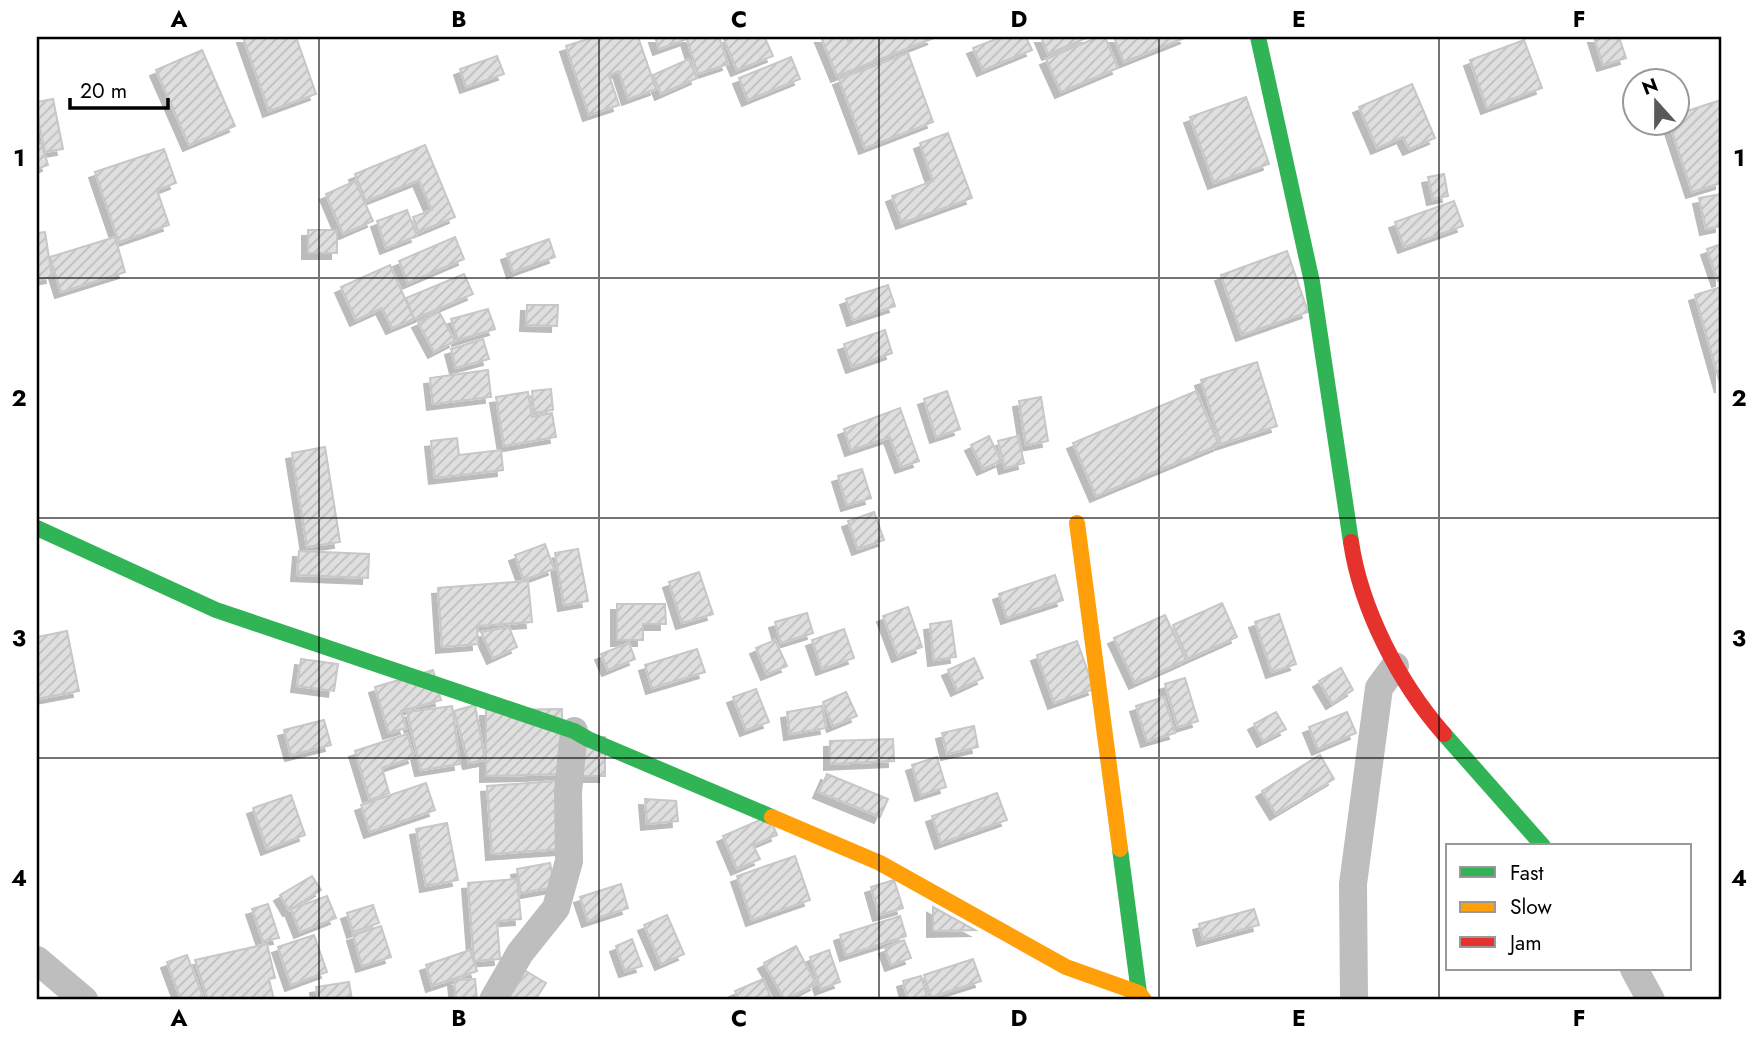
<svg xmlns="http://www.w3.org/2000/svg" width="1758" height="1037" font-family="Jost,sans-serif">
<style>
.building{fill:url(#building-hatch);stroke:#c7c7c7;stroke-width:2;filter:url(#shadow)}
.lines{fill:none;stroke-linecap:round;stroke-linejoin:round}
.street{stroke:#bebebe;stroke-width:28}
.fast{stroke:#30b455;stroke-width:16}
.slow{stroke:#ff9f0a;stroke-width:16}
.jam{stroke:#e5322d;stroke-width:16}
.grid{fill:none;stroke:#000;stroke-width:2;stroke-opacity:0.55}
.neatline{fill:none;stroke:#000;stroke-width:2.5}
.grid-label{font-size:23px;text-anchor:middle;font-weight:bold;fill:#000}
</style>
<defs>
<pattern id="building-hatch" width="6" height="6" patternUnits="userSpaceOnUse" patternTransform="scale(1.75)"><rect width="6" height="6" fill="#dfdfdf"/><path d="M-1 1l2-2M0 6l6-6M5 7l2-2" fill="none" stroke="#bebebe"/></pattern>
<filter id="shadow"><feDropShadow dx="-6" dy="6" stdDeviation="0" flood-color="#0004"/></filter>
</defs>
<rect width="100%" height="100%" fill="#fff"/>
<g class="building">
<path d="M243,37H296L316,94L269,111Z"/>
<path d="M594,37H638L656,89L628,99L619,71L609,75L619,105L589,115L566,46Z"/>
<path d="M655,37H719L728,64L698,74L687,39L659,49Z"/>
<path d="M723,37H769L765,38L773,56L737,70Z"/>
<path d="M821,37H847L848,41L859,37L934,38L837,76Z"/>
<path d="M1001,37H1026L1032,50L983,70L973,48Z"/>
<path d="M1041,37H1089L1048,54Z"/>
<path d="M1098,37H1105L1118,68L1061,92L1046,59Z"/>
<path d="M1114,37H1187L1124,62Z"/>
<path d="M1594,37H1619L1626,58L1603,65Z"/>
<path d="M1524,40L1542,88L1487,108L1470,60Z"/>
<path d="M202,50L235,126L189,145L156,70Z"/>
<path d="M908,53L933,122L865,148L839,79Z"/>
<path d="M497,56L504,74L466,87L460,69Z"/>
<path d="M791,57L800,79L748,100L739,78Z"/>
<path d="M689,59L697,78L661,94L653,75Z"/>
<path d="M1412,84L1435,138L1409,149L1403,137L1377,148L1359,107Z"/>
<path d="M1246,97L1269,164L1214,183L1190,117Z"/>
<path d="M53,99L63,149L45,152L37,114V102Z"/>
<path d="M1721,100V183L1692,192L1669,122H1678V114Z"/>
<path d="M948,133L972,198L902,223L892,196L933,181L920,143Z"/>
<path d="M41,143L48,165L37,169V144Z"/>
<path d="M425,145L455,217L419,232L413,217L432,210L419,180L366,201L355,174Z"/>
<path d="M164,149L176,183L157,190L169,225L119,242L95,172Z"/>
<path d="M1444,174L1448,196L1433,199L1428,177Z"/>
<path d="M355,181L373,221L343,234L326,194Z"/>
<path d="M1721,194V226L1706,229L1699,198Z"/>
<path d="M1454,201L1463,226L1404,247L1395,222Z"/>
<path d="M407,210L417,236L386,248L377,221Z"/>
<rect x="308" y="230" width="29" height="23"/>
<path d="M45,232L52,277L37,280V233Z"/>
<path d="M115,237L125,272L61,292L50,257Z"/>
<path d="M455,237L464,259L408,283L399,261Z"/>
<path d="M549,239L555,257L513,272L507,254Z"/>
<path d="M1721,244V280L1718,281L1707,249Z"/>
<path d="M1287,251L1308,312L1242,335L1221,275Z"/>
<path d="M390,265L414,319L392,328L382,308L356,320L341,287Z"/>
<path d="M464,274L473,294L414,319L406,298Z"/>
<path d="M888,285L895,306L853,320L846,299Z"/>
<path d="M1721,287V387L1695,295Z"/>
<path d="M527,305H558L557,326L526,325Z"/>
<path d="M488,309L495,329L458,340L451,319Z"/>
<path d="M439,312L455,341L434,352L418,322Z"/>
<path d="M885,330L892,353L852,367L844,344Z"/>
<path d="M483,339L489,359L456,368L451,349Z"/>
<path d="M1257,362L1277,426L1221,444L1201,380Z"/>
<path d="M488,370L491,397L433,404L430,378Z"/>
<path d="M551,389L553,410L534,413L532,391Z"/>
<path d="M947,391L960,429L936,437L924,399Z"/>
<path d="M1196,391L1219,445L1096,496L1073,443Z"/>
<path d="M528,392L532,417L552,413L556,437L504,446L496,397Z"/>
<path d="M1041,397L1048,441L1026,445L1019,401Z"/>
<path d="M900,408L919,461L901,467L890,437L851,450L844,429Z"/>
<path d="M989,436L1001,461L983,469L971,445Z"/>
<path d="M1018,436L1024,463L1005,468L998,441Z"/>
<path d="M457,438L459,455L501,450L503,470L435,478L431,441Z"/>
<path d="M325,447L340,542L307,547L292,453Z"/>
<path d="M862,469L871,498L847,505L838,476Z"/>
<path d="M874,512L884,540L858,549L848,521Z"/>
<path d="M545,544L554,569L524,580L515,555Z"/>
<path d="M578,549L588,601L564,605L555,553Z"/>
<path d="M299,551L369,554L368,578L297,575Z"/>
<path d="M699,572L713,614L682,623L669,582Z"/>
<path d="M1055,575L1063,600L1007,618L999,594Z"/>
<path d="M528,581L532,622L477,626L478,644L442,647L438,588Z"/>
<path d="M1222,603L1237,637L1188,659L1173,625Z"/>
<path d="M617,604H665L666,624H643V640H617Z"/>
<path d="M908,607L922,647L898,656L883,616Z"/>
<path d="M807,613L813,633L781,643L775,622Z"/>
<path d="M1279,614L1296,664L1272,672L1255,622Z"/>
<path d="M1165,615L1186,660L1135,683L1114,638Z"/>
<path d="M951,621L956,657L934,660L930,624Z"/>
<path d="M509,627L517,647L493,658L481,632Z"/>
<path d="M844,629L854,658L822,669L812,640Z"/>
<path d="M67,631L79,691L37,699V637Z"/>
<path d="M775,640L787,666L767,674L756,648Z"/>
<path d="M1077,641L1094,689L1054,703L1037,655Z"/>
<path d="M629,643L635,659L608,670L601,654Z"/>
<path d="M697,649L705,672L652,688L645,665Z"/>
<path d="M974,658L983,678L957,690L948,670Z"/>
<path d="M301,659L338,664L334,691L297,686Z"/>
<path d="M1341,668L1353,690L1332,703L1319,681Z"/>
<path d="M433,670L441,700L401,711L406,728L389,733L375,687Z"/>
<path d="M1185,678L1198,721L1178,727L1165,684Z"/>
<path d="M756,689L769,722L746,730L733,697Z"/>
<path d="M846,692L857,716L833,726L823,702Z"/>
<path d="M1164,697L1175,733L1147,741L1136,706Z"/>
<path d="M475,705L485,760L469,763L454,711Z"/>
<path d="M452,706L460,764L421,770L407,712Z"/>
<path d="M822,706L826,728L790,734L787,712Z"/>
<path d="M562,709L563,774L486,776V710Z"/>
<path d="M1276,712L1286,729L1263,741L1254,724Z"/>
<path d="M1347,712L1356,733L1318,749L1309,727Z"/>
<path d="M324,720L331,745L291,755L284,730Z"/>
<path d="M974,726L978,747L947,754L942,733Z"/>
<path d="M407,734L414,757L382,768L389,793L370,800L355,751Z"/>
<path d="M579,737H605V776H578Z"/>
<path d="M893,739L894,761L830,764V741Z"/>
<path d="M1320,755L1334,779L1276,814L1262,791Z"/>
<path d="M937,757L946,787L921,795L912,765Z"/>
<path d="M827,774L888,799L880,817L819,792Z"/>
<path d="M556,781L561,849L492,854L487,786Z"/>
<path d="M426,783L435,810L370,832L361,805Z"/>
<path d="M997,793L1007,820L941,843L932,816Z"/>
<path d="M291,795L305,835L267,849L253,808Z"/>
<path d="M645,799L676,801L678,821L647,824Z"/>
<path d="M769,816L777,835L753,845L760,859L737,869L723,836Z"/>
<path d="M447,823L458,880L426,886L416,829Z"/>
<path d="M795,856L810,900L752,920L737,876Z"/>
<path d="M550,863L555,887L521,893L517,869Z"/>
<path d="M312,876L321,890L289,910L280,895Z"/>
<path d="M517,879L521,919L497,921L500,959L474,961L468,883Z"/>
<path d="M894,880L903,908L879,915L871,887Z"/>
<path d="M621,884L628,908L588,921L580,897Z"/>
<path d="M327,896L336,918L300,932L291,909Z"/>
<path d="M268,904L279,938L263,941L252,909Z"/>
<path d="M373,905L379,923L353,932L347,913Z"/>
<path d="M933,907L975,930L933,931Z"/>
<path d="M1254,909L1259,925L1203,940L1199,924Z"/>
<path d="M667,915L684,954L661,964L644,925Z"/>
<path d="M900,916L906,936L846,955L840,935Z"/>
<path d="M381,926L391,957L362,966L353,935Z"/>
<path d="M314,935L327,972L291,985L278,947Z"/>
<path d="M632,939L642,966L625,971L616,946Z"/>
<path d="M904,940L911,958L891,965L885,948Z"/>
<path d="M267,944L275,978L269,979L274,1000H208L195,960Z"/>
<path d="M796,946L816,984L785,1000L764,963Z"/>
<path d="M470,950L477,971L432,986L426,965Z"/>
<path d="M829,950L840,982L821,989L810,957Z"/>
<path d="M187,955L204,1000H181L167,962Z"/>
<path d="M973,959L981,981L931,997L924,975Z"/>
<path d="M524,970L546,983L535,1000H506Z"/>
<path d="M921,976L927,996L908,1000L903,981Z"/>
<path d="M475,979L477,1000H442L456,999L454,980Z"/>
<path d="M763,979L772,1000H739L735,991Z"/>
<path d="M349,982L352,1000H318L316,987Z"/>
</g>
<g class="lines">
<g class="street">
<path d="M37,960L84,1000"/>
<path d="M1634,969L1651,1000"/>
<path d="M493,1000L520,953L556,908L569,861L568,792L574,731"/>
<path d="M1354,1000L1353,884L1379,688L1395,666"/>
</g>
<g class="fast">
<path d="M1258,37L1312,282L1351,542"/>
<path d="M37,528L216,610L574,731L588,739L772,817"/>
<path d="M1444,734L1543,846"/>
<path d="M1120,849L1139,993"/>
</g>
<g class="slow">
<path d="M1077,523L1120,849"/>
<path d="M772,817L880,863L1066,967L1139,993L1144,1000"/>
</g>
<path class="jam" d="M1351,542C1361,609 1399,683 1444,734"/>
</g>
<path class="grid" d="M319,37V1000M599,37V1000M879,37V1000M1159,37V1000M1439,37V1000M37,278H1721M37,518H1721M37,758H1721"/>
<rect width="1758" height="1037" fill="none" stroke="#ffffff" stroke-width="77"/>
<rect x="1446" y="844" width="245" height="126" fill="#ffffff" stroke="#999999" stroke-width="2"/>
<rect x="1460" y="867" width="35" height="10" fill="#30b455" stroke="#999999" stroke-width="2"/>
<text x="1510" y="880" font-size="21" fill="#000000">Fast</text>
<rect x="1460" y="902" width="35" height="10" fill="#ff9f0a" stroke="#999999" stroke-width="2"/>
<text x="1510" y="914" font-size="21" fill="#000000">Slow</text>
<rect x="1460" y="937" width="35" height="10" fill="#e5322d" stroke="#999999" stroke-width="2"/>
<text x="1510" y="950" font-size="21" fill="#000000">Jam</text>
<g transform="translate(1656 102) rotate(339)"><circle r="33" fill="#ffffff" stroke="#999999" stroke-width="2"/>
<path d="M0-5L12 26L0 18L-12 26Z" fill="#595959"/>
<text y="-10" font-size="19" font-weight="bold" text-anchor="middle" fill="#000000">N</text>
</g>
<path d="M70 98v10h98v-10" fill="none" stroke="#000000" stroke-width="3.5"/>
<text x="80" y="98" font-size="21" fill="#000000" stroke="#ffffff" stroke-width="5" paint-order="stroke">20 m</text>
<rect x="38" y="38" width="1682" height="960" class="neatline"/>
<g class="grid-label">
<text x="179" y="27">A</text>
<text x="459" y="27">B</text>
<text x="739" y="27">C</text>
<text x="1019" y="27">D</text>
<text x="1299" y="27">E</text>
<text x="1579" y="27">F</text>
<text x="19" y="166">1</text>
<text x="1739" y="166">1</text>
<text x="19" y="406">2</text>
<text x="1739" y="406">2</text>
<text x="19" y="646">3</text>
<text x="1739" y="646">3</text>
<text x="19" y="886">4</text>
<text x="1739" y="886">4</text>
<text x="179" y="1026">A</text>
<text x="459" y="1026">B</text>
<text x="739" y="1026">C</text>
<text x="1019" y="1026">D</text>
<text x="1299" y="1026">E</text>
<text x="1579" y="1026">F</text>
</g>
</svg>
